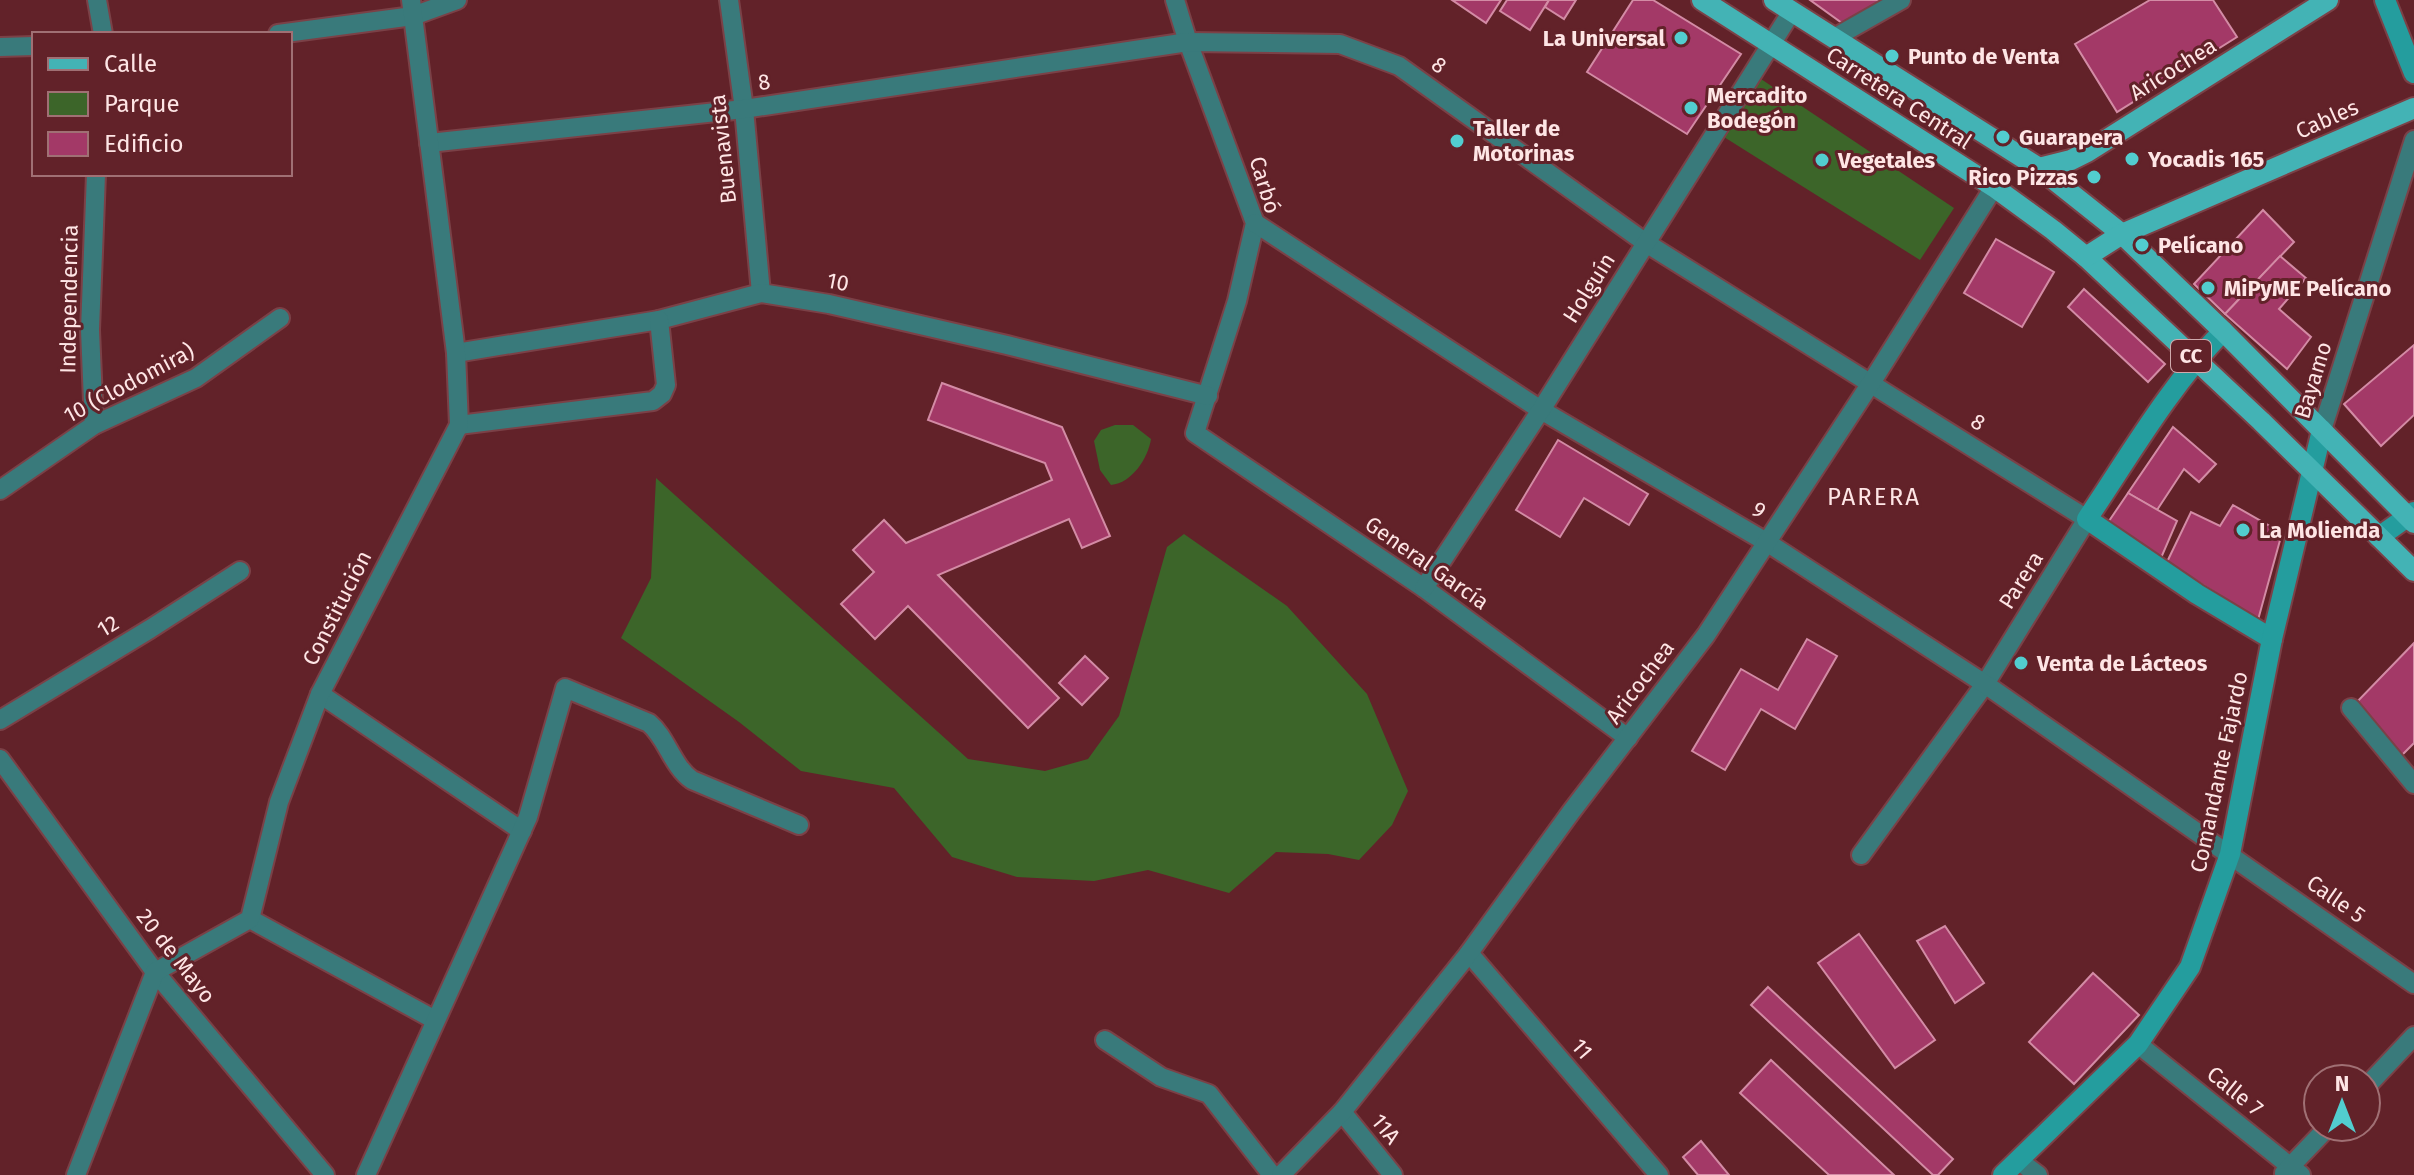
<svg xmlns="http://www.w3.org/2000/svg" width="2414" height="1175" font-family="'Fira Sans',sans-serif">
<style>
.green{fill:#3c6529}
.building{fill:#a33967;stroke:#d38ba5;stroke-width:2}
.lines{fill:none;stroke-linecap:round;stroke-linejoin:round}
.street-casing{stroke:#7b4147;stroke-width:22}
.secondary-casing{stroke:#7b4147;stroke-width:24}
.primary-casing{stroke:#7b4147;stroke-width:24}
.street{stroke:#397a7b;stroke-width:18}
.secondary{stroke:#249d9e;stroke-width:20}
.primary{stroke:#43b3b5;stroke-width:20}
.poi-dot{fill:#52cdcf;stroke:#622229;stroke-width:3}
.labels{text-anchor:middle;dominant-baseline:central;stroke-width:6;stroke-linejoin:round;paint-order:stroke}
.shield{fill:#622229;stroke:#cfaaad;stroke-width:2}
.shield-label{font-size:20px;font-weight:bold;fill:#fee5e5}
.poi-label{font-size:22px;font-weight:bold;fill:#fee5e5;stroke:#622229;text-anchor:start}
.street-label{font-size:22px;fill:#fee5e5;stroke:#622229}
.neighbourhood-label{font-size:24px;letter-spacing:2px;fill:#fee5e5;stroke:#622229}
</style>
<rect width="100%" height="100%" fill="#622229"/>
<g class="green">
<path d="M1761,79L1954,208L1920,260L1724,137Z"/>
<path d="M1115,425H1133L1151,439C1148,458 1132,483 1111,485L1100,470L1094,441L1101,430Z"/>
<path d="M656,478L968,759L1045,771L1088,759L1119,716L1167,547L1184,534L1287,606L1367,694L1408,791L1392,825L1359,860L1328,854L1276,852L1229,893L1148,870L1094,881L1017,877L952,857L894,788L801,771L739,722L621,638L651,578Z"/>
</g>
<g class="building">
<path d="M1452,0H1501L1486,23Z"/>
<path d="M1507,0H1549L1530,30L1500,11Z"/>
<path d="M1549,0H1576L1564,19L1545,7Z"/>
<path d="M1633,0H1653L1741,54L1687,134L1587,72Z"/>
<path d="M1810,0H1885L1842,23Z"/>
<path d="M2150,0H2213L2237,37L2117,112L2075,44Z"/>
<path d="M2263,210L2294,242L2225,314L2194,284Z"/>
<path d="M1996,239L2054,272L2022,327L1964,293Z"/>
<path d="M2280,256L2306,278L2279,309L2311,337L2287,369L2225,314Z"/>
<path d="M2084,289L2165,364L2148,382L2068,307Z"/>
<path d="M2414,345V415L2381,446L2344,404Z"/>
<path d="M942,383L1062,427L1110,536L1082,548L1069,519L938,575L1059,698L1028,728L908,606L875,639L841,604L874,572L853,550L884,520L906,543L1052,480L1045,463L928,420Z"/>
<path d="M2173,427L2216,464L2199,482L2184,469L2157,510L2128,493Z"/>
<path d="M1558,440L1648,494L1629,525L1584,498L1560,537L1516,510Z"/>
<path d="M2128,493L2177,521L2161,558L2109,521Z"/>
<path d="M2233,505L2282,533L2258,620L2167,562L2191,512L2220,526Z"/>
<path d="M1807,639L1837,656L1795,729L1761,709L1725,770L1692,751L1741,669L1778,690Z"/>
<path d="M2414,643V743L2402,755L2353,706Z"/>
<path d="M1085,656L1108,678L1082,705L1059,683Z"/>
<path d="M1945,926L1984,983L1955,1003L1917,941Z"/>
<path d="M1859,934L1935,1040L1895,1068L1818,963Z"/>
<path d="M2093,973L2139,1015L2074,1084L2029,1042Z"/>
<path d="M1768,987L1953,1159L1938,1175H1933L1751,1005Z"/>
<path d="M1771,1060L1894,1175H1829L1740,1093Z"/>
<path d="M1701,1141L1729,1175H1698L1683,1157Z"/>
</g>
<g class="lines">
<defs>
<g id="street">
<path d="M97,0L103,34"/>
<path d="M729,0L744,109L761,293"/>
<path d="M1175,0L1188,42L1255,223L1237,301L1195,433L1424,588L1628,738"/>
<path d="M278,34L413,16L457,0"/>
<path d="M1834,38L1901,0"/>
<path d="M0,47L34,46"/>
<path d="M429,143L744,109L1188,42L1340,44L1399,66L1646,243L2087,519L1985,684L1861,855"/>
<path d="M1255,223L1541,410L1768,543L1985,684L2414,984"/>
<path d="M456,353L659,320L761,293L829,304L1007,345L1208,396"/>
<path d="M94,425L90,330L96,174"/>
<path d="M459,425L653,401L662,394L666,385L659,320"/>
<path d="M2322,430L2414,140"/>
<path d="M0,490L94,425L196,378L280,318"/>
<path d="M1424,588L1541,410L1792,11"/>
<path d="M320,694L522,831"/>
<path d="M2351,708L2414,784"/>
<path d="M0,720L150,629L240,571"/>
<path d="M0,759L155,972L325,1175"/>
<path d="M250,919L435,1020"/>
<path d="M1469,953L1659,1175"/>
<path d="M1105,1040L1161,1077L1209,1094L1272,1175"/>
<path d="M2138,1044L2301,1175"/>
<path d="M2366,1087L2414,1036"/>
<path d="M1342,1112L1393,1175"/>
<path d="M2018,1160L2038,1175"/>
<path d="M2284,1173L2328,1127"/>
<path d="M76,1175L155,972L250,919L279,802L320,694L459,425L456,353L411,0"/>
<path d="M366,1175L528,817L565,688L649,723C667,738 672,766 692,780L799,825"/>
<path d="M1281,1175L1342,1112L1469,953L1571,812L1706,635L1871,383L1994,187"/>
</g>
<g id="secondary">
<path d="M2385,0L2414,73"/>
<path d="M2223,331C2169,387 2130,455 2087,519L2197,594L2272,639"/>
<path d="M2379,537L2414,512"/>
<path d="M2003,1175L2138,1044L2190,967L2230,854L2272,639L2322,430"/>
</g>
<g id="primary">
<path d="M1702,0L1994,187L2053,230L2086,257L2261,421L2414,571"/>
<path d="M1774,0L2039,168L2122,234L2223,331L2414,523"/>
<path d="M2039,168L2071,160L2087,152L2328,0"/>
<path d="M2086,257L2122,234L2414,108"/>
</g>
</defs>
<use href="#street" class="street-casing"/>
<use href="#secondary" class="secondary-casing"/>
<use href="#primary" class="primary-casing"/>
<use href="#street" class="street"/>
<use href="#secondary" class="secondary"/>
<use href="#primary" class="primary"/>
</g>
<g class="poi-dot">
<circle cx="1681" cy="38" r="8"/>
<circle cx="1892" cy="56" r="8"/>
<circle cx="1691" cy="108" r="8"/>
<circle cx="2003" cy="137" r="8"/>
<circle cx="1457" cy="141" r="8"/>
<circle cx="2132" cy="159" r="8"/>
<circle cx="1822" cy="160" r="8"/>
<circle cx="2094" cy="177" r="8"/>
<circle cx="2142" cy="245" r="8"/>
<circle cx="2208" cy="288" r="8"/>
<circle cx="2243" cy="530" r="8"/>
<circle cx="2021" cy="663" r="8"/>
</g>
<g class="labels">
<rect class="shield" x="2171" y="340" width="40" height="32" rx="6"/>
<g class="shield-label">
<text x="2191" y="356">CC</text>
</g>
<g class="poi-label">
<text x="1665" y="38" text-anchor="end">La Universal</text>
<text x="1908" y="56">Punto de Venta</text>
<text x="1707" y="95">Mercadito<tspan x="1707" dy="25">Bodegón</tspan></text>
<text x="1473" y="128">Taller de<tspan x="1473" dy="25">Motorinas</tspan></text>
<text x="2019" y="137">Guarapera</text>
<text x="2148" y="159">Yocadis 165</text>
<text x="1838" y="160">Vegetales</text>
<text x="2078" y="177" text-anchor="end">Rico Pizzas</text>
<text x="2158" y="245">Pelícano</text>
<text x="2224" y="288">MiPyME Pelícano</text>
<text x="2259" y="530">La Molienda</text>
<text x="2037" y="663">Venta de Lácteos</text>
</g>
<g class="street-label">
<text transform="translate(1439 65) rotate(36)">8</text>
<text transform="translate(2173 69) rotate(-32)">Aricochea</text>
<text transform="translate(764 82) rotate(-9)">8</text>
<text transform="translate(1899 98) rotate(33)">Carretera Central</text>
<text transform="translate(2327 119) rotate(-24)">Cables</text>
<text transform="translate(723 149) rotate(-96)">Buenavista</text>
<text transform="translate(1265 185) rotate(73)">Carbó</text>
<text transform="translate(838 282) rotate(11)">10</text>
<text transform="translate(1589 288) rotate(-58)">Holguín</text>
<text transform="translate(69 299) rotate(-89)">Independencia</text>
<text transform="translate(2313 380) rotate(-73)">Bayamo</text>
<text transform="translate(129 383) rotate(-28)">10 (Clodomira)</text>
<text transform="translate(1978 422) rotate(32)">8</text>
<text transform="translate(1759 510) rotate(30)">9</text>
<text transform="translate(1427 563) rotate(35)">General García</text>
<text transform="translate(2021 580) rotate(-58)">Parera</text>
<text transform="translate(337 608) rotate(-63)">Constitución</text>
<text transform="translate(108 626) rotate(-31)">12</text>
<text transform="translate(1640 682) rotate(-53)">Aricochea</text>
<text transform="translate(2219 772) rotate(-78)">Comandante Fajardo</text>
<text transform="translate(2336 899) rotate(35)">Calle 5</text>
<text transform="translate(176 956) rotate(52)">20 de Mayo</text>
<text transform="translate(1582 1049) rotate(49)">11</text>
<text transform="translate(2235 1091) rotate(39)">Calle 7</text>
<text transform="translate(1386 1129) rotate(51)">11A</text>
</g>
<g class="neighbourhood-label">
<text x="1874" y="497">PARERA</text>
</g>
</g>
<rect x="32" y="32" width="260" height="144" fill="#622229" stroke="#a07074" stroke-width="2"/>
<rect x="48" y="58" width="40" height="12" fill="#43b3b5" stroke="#a07074" stroke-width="2"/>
<text x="104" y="72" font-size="24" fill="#fee5e5">Calle</text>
<rect x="48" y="92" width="40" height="24" fill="#3c6529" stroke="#a07074" stroke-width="2"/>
<text x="104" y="112" font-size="24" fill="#fee5e5">Parque</text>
<rect x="48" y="132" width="40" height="24" fill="#a33967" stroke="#a07074" stroke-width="2"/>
<text x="104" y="152" font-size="24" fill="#fee5e5">Edificio</text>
<g transform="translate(2342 1103)"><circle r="38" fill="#622229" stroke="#a07074" stroke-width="2"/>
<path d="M0-6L14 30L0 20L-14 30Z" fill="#52cdcf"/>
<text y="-12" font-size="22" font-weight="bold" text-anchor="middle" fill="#fee5e5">N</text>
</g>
</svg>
